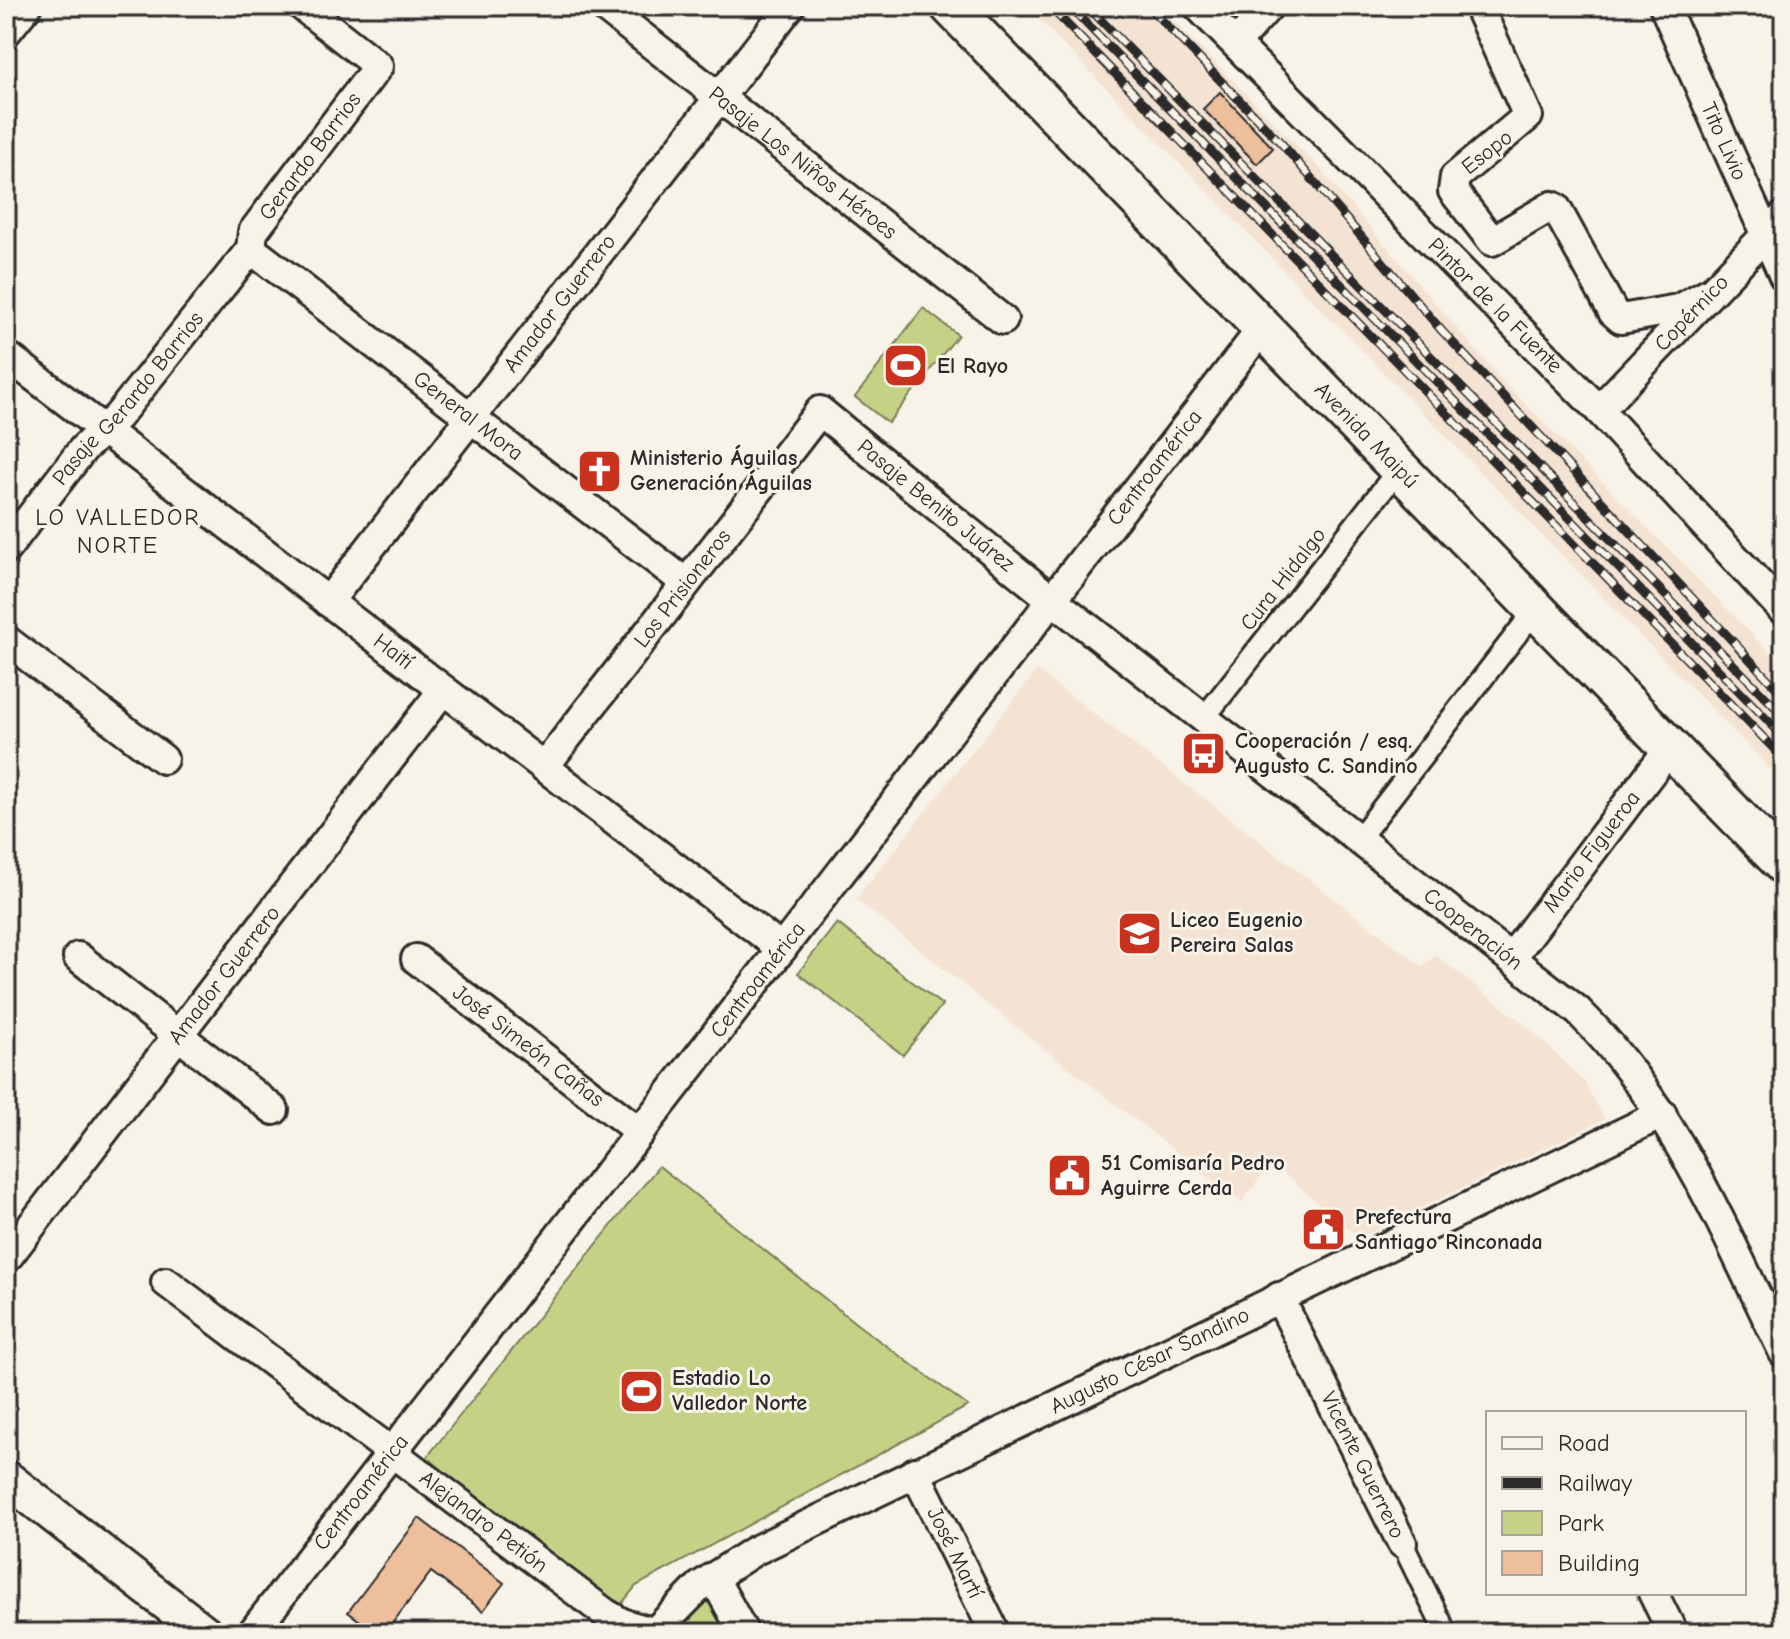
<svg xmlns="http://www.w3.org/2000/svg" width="1790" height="1639" font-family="'Comic Neue',sans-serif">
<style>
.built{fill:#f4e3d2}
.green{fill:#c5d286;stroke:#787e58;stroke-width:2}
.building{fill:#edbf9d;stroke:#2b2b2b;stroke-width:2}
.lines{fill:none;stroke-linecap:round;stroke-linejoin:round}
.pedestrian-casing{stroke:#2b2b2b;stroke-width:26}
.minor-casing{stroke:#2b2b2b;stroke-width:34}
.tertiary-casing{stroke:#2b2b2b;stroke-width:40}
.secondary-casing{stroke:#2b2b2b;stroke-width:44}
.pedestrian{stroke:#f7f3e8;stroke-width:20}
.minor{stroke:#f7f3e8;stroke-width:28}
.tertiary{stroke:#f7f3e8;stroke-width:34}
.secondary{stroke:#f7f3e8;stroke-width:38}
.rail-casing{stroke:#2b2b2b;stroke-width:9}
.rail{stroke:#f7f3e8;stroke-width:6;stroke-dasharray:18;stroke-linecap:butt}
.labels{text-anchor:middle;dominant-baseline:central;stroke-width:6;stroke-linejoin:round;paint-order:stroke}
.street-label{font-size:22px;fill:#2b2b2b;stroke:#f7f3e8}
.poi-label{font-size:22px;font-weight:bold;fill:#2b2b2b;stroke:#f7f3e8;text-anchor:start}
.neighbourhood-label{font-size:24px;letter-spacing:2px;fill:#2b2b2b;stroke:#f7f3e8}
</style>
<rect width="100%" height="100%" fill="#f7f3e8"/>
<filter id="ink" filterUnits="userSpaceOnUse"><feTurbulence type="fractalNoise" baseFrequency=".0125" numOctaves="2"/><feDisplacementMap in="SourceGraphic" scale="16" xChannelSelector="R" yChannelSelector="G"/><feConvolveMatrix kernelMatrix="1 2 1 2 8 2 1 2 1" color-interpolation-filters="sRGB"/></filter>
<g filter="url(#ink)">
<g class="built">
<path d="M1026,6H1159L1318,167L1499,377L1784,667V783Z"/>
<path d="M1037,670L1423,967L1435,955L1528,1027L1584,1082L1605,1119L1365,1235L1352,1232L1272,1163L1241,1202L1011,1023L856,899Z"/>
</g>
<g class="green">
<path d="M923,308L958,335L888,423L855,397Z"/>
<path d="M837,923L942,1005L903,1055L798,973Z"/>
<path d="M659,1166L858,1325L968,1406L636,1586L614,1613L427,1457Z"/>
<path d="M700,1601L714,1603L730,1633H678V1626Z"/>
</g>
<g class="building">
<path d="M1220,92L1273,148L1257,164L1203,109Z"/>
<path d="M419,1518L504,1583L483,1611L431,1572L385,1633H376L348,1612Z"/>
</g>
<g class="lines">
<defs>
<g id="pedestrian">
<path d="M1204,718L1399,469"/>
<path d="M1360,837L1536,609"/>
<path d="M1402,1543L1446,1633"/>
</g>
<g id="minor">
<path id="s1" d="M603,6L1003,320"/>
<path id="s2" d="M1198,6L1599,410L1784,611"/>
<path d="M1478,6L1528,116L1455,177L1453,191L1492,241L1552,206L1556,208L1613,312L1621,319L1678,309L1708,293"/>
<path id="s3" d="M1664,6L1784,276"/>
<path d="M6,32L27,6"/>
<path d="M1236,43L1269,6"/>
<path id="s4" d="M251,249L686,583"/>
<path id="s5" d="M251,249L253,232L378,66L302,6"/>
<path id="s6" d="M6,355L782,949"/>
<path id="s7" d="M1599,410L1784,216"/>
<path id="s8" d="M6,549L83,449L118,416L251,249"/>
<path id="s9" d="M328,602L790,6"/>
<path d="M6,640L163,759"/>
<path id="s10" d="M544,767L820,411L1041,591L1578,1011C1675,1107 1725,1233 1784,1353"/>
<path d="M78,957L274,1110"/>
<path id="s11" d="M1512,957L1671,746"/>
<path id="s12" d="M416,959L640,1132"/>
<path id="s13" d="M6,1259L443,690"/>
<path id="s14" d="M166,1282L605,1613L624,1624L656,1633"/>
<path id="s15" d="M1279,1297L1402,1543"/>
<path id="s16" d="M915,1472L995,1633"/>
<path d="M713,1577L744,1633"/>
<path d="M1653,1593L1673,1633"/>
<path id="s17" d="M655,1632L700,1586L754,1551L1662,1114"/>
<path id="s18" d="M252,1633L1264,326"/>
</g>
<path id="tertiary" d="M6,1478L205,1633"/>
<g id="secondary">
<path id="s19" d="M950,6L1784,865"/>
</g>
</defs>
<use href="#pedestrian" class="pedestrian-casing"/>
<use href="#minor" class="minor-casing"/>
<use href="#tertiary" class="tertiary-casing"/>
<use href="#secondary" class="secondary-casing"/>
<use href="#pedestrian" class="pedestrian"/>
<use href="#minor" class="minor"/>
<use href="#tertiary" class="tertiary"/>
<use href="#secondary" class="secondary"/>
<defs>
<g id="rail">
<path d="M1049,6L1784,759"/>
<path d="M1069,6L1784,737"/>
<path d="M1087,6L1784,716"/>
<path d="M1148,6L1282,144L1442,331L1784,696"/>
</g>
</defs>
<use href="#rail" class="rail-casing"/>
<use href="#rail" class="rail"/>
</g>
</g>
<defs>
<symbol id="stadium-square" viewBox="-11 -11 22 22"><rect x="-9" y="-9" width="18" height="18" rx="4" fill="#c8321e" stroke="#f7f3e8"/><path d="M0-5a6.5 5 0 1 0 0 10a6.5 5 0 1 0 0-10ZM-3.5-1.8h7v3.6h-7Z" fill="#fff"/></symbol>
<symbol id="church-square" viewBox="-11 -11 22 22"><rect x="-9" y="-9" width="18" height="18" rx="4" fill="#c8321e" stroke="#f7f3e8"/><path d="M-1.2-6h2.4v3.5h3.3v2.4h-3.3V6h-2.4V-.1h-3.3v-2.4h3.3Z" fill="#fff"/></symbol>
<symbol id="bus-square" viewBox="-11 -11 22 22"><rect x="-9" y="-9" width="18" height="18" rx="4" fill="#c8321e" stroke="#f7f3e8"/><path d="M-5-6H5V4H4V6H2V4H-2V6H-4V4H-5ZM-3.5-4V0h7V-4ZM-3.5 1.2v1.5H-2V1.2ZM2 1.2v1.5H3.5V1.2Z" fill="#fff"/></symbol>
<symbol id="school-square" viewBox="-11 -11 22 22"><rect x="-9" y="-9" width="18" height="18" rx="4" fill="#c8321e" stroke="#f7f3e8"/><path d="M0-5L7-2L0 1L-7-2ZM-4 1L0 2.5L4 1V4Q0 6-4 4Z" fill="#fff"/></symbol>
<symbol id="civic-square" viewBox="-11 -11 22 22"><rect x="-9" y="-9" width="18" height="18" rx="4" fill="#c8321e" stroke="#f7f3e8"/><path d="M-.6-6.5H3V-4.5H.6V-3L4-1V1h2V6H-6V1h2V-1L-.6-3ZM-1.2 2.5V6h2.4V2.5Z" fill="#fff"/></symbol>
</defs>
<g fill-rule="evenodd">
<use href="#stadium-square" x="880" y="340" width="51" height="51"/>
<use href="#church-square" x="574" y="446" width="51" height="51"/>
<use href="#bus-square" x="1178" y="728" width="51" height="51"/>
<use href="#school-square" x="1114" y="908" width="51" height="51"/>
<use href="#civic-square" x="1044" y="1150" width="51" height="51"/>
<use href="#civic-square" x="1298" y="1204" width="51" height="51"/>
<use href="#stadium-square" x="616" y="1366" width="51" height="51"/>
</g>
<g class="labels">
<g class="street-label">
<text stroke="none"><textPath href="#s3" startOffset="148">Tito Livio</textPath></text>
<text transform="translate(1487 152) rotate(-38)">Esopo</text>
<text stroke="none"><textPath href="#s5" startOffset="112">Gerardo Barrios</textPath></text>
<text stroke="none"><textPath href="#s1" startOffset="254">Pasaje Los Niños Héroes</textPath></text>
<text stroke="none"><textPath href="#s9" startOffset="378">Amador Guerrero</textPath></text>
<text stroke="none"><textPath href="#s2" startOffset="422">Pintor de la Fuente</textPath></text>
<text stroke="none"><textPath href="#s7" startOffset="134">Copérnico</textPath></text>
<text stroke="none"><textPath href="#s8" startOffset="194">Pasaje Gerardo Barrios</textPath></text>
<text stroke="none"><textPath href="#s4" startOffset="274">General Mora</textPath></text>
<text stroke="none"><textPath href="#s19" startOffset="598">Avenida Maipú</textPath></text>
<text stroke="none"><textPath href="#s18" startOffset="1474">Centroamérica</textPath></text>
<text stroke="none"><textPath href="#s10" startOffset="600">Pasaje Benito Juárez</textPath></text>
<text transform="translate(1283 579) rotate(-52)">Cura Hidalgo</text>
<text stroke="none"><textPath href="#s10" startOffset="226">Los Prisioneros</textPath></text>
<text stroke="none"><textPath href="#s6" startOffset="488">Haití</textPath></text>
<text stroke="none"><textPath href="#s11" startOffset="132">Mario Figueroa</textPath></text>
<text stroke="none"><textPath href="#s10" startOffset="1284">Cooperación</textPath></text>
<text stroke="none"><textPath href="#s13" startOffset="358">Amador Guerrero</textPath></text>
<text stroke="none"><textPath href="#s18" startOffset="826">Centroamérica</textPath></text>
<text stroke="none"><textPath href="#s12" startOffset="142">José Simeón Cañas</textPath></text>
<text stroke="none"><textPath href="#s17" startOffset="568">Augusto César Sandino</textPath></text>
<text stroke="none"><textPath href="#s15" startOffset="188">Vicente Guerrero</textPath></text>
<text stroke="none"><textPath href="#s18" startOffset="178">Centroamérica</textPath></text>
<text stroke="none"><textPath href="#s14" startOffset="398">Alejandro Petión</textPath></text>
<text stroke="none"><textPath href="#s16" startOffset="90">José Martí</textPath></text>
</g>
<g class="poi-label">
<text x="937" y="366">El Rayo</text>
<text x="630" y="458">Ministerio Águilas<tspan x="630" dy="25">Generación Águilas</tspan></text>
<text x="1235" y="741">Cooperación / esq.<tspan x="1235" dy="25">Augusto C. Sandino</tspan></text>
<text x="1170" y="920">Liceo Eugenio<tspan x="1170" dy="25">Pereira Salas</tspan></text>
<text x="1101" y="1163">51 Comisaría Pedro<tspan x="1101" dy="25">Aguirre Cerda</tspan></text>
<text x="1355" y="1217">Prefectura<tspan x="1355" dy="25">Santiago Rinconada</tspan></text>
<text x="672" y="1378">Estadio Lo<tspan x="672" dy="25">Valledor Norte</tspan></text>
</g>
<g class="neighbourhood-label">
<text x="118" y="517">LO VALLEDOR<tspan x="118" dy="28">NORTE</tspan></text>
</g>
</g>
<rect width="1790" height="1639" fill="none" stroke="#f7f3e8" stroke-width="32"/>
<rect x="16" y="16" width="1758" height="1607" fill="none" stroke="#2b2b2b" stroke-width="3" filter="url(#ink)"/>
<rect x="1486" y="1411" width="260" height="184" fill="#f7f3e8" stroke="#a5a39c" stroke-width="2"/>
<rect x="1502" y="1437" width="40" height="12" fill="#f7f3e8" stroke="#a5a39c" stroke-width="2"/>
<text x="1558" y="1451" font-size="24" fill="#2b2b2b">Road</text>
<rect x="1502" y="1477" width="40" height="12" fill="#2b2b2b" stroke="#a5a39c" stroke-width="2"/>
<text x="1558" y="1491" font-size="24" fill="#2b2b2b">Railway</text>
<rect x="1502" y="1511" width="40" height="24" fill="#c5d286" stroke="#a5a39c" stroke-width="2"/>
<text x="1558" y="1531" font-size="24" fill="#2b2b2b">Park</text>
<rect x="1502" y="1551" width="40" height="24" fill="#edbf9d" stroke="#a5a39c" stroke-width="2"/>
<text x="1558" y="1571" font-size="24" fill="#2b2b2b">Building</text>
</svg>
